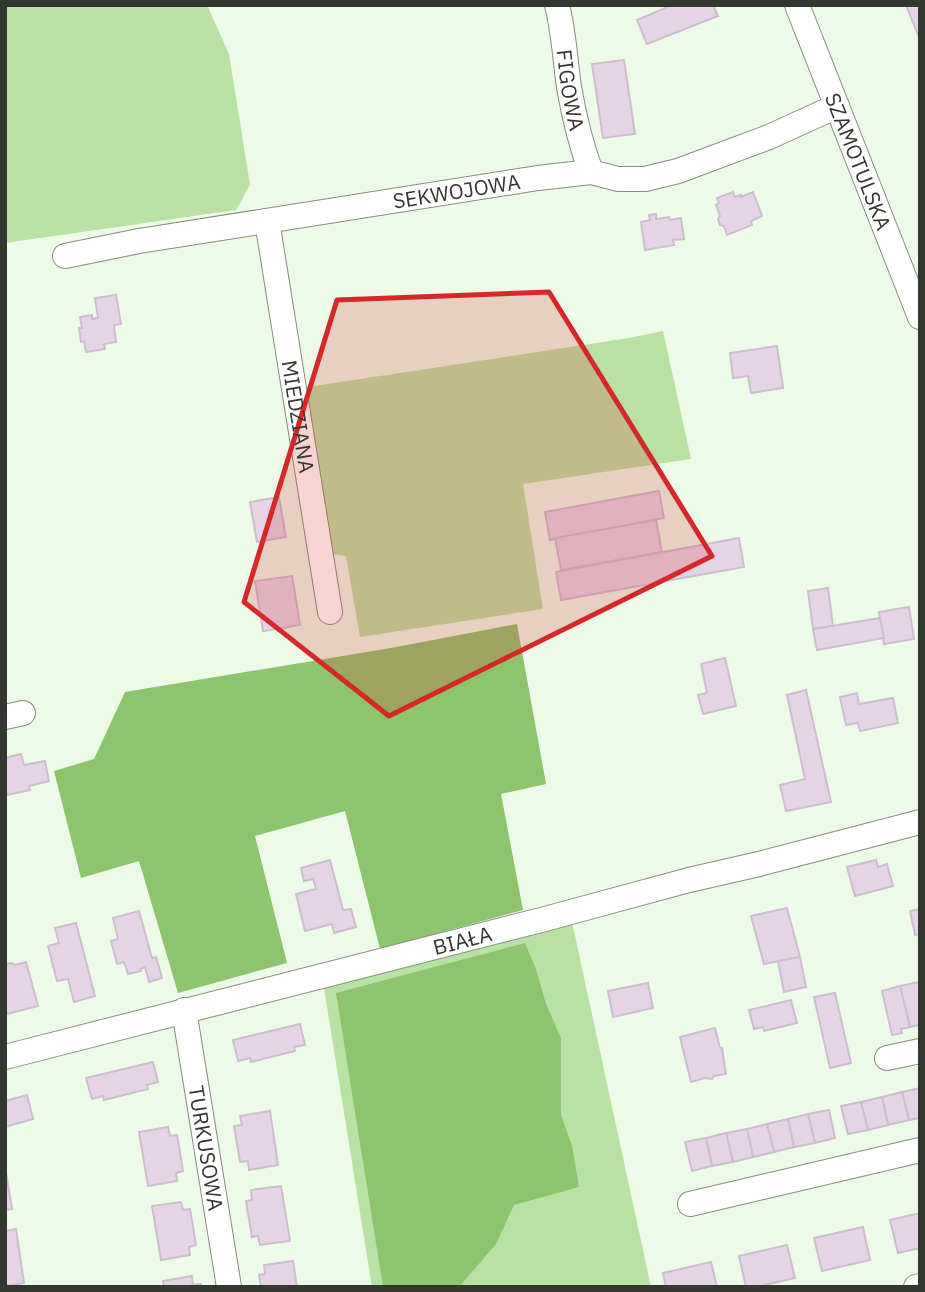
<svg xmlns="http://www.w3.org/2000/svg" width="925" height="1292" font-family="'IBM Plex Sans',sans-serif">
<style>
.green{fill:#b9e1a3}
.forest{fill:#8ec46e}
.building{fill:#e5d4e6;stroke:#cdbecf;stroke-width:2}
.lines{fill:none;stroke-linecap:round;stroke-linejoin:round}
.minor-casing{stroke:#838e7c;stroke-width:26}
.minor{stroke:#fff;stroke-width:24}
.marked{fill:#d62828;fill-opacity:0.2;stroke:#d62828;stroke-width:5;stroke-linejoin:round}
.labels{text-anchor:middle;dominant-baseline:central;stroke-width:7;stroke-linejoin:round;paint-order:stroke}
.street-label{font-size:21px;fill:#32372f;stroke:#fff}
</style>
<rect width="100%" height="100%" fill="#edfae7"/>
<g class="green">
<path d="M5,5H207L229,54L250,185L236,210L5,243Z"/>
<path d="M663,331L691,459L523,484L543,609L360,637L346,556L332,554L301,388L629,338Z"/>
<path d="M572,922L651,1287H372L324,988Z"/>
</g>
<g class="forest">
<path d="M517,624L546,784L501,794L523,910L380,949L345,811L255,836L287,963L178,993L139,861L81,878L54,771L94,759L125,692L391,648Z"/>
<path d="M525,943L536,969L546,1004L561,1038V1115L572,1146L579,1187L514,1205L496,1244L459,1287H383L336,993Z"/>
</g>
<g class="building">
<path d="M672,5H713L718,16L647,44L637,20Z"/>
<path d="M906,5H920V40Z"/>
<path d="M624,60L635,134L603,138L592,64Z"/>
<path d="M733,192L735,197L741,195V197L753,192L762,216L751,221L752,225L727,235L724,226L720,225L718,219L720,216L716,205L719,203L717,198Z"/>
<path d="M656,214V219L669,217L670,220L681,218L684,239L673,240L674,245L645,250L641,222L650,220L649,215Z"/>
<path d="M116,295L121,324L114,325L116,342L104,344L105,349L86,352L84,341L81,342L79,328H82L80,317L92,315V319L98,318L95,298Z"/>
<path d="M777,346L783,388L751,393L748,376L733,378L730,353Z"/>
<path d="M659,491L664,518L550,540L545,512Z"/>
<path d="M279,497L286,537L257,542L250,502Z"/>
<path d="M656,520L662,552L561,570L555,538Z"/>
<path d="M739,538L744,567L561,600L556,572Z"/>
<path d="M292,576L300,625L263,631L255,581Z"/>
<path d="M828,588L833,626L813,629L808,591Z"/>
<path d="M909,607L914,639L884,644L879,612Z"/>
<path d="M880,618L884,638L817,650L813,629Z"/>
<path d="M725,658L736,706L703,714L698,695L707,693L701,664Z"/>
<path d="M806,690L831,802L786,811L780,785L805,779L787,695Z"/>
<path d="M857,693L859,704L893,698L898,723L860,731L858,723L846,725L840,697Z"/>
<path d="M21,754L24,765L45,761L49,781L29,786L30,790L7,795L5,788V758Z"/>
<path d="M330,860L343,910L351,909L356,927L334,933L332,924L305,931L296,894L316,889L313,879L304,881L301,868Z"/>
<path d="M876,860L878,867L887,864L893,886L855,896L847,867Z"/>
<path d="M787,908L800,957L764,964L751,916Z"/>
<path d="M920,909V934L915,935L910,911Z"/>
<path d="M139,911L152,958L156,957L162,978L149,982L145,967L140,969L141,971L128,974L124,962L117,964L111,941L118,939L113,918Z"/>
<path d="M76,923L95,996L74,1002L68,979L57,981L48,946L59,943L55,928Z"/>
<path d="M800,957L806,987L784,992L778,961Z"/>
<path d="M26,962L38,1006L7,1014L5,1008V964L11,963L15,965Z"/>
<path d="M919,982L920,986L919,1029V1025L910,1027L900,986Z"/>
<path d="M648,983L653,1008L613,1017L608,991Z"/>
<path d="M900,986L910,1027L901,1029L902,1033L892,1035L882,991Z"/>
<path d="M835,993L851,1063L830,1068L814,997Z"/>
<path d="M791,1000L797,1023L764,1031L763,1027L754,1029L749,1010Z"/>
<path d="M300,1024L305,1045L294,1047L295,1051L251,1062L250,1058L238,1061L233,1040Z"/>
<path d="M715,1028L720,1048H722L726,1074L714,1076L712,1079L705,1078L691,1082L680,1037Z"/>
<path d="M153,1062L158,1082L147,1085L148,1089L104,1100L103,1096L92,1099L86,1078Z"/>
<path d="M920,1088V1118L909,1120L902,1092Z"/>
<path d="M902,1092L909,1120L888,1125L882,1097Z"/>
<path d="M27,1095L33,1119L5,1127V1101Z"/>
<path d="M882,1097L888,1125L868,1130L861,1102Z"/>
<path d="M861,1102L868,1130L848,1134L841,1106Z"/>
<path d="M829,1110L835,1138L815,1143L808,1114Z"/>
<path d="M270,1111L278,1165L249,1170L248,1161L240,1162L234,1126L242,1125L240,1116Z"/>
<path d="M808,1114L815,1143L794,1147L788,1119Z"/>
<path d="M788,1119L794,1147L774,1152L767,1124Z"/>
<path d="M767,1124L774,1152L753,1157L747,1129Z"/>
<path d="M168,1127L170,1136L177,1135L183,1171L176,1173L177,1181L148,1186L139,1132Z"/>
<path d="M747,1129L753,1157L733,1162L726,1133Z"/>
<path d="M726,1133L733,1162L712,1166L706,1138Z"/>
<path d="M706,1138L712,1166L692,1171L685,1142Z"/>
<path d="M5,1167L12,1209L5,1210Z"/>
<path d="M281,1186L290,1241L260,1245L258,1236L252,1237L246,1201L252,1200L251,1190Z"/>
<path d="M181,1202L183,1210L190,1209L196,1245L189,1247L190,1255L161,1260L152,1206Z"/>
<path d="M920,1213V1248L898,1253L890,1220Z"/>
<path d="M863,1227L870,1260L822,1271L814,1238Z"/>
<path d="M16,1229L24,1283L5,1286V1231Z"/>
<path d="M787,1245L795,1278L756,1287H746L739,1256Z"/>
<path d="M293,1261L297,1287H261L259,1275L265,1274L264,1265Z"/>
<path d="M711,1262L717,1287H666L663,1273Z"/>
<path d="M192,1276L193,1285L201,1284V1287H164L163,1281Z"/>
</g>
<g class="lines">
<defs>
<g id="minor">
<path id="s1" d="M557,5C564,32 565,60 569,87C574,116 581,145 591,172"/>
<path id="s2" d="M797,5L920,317"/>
<path id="s3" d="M267,221L330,612"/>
<path id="s4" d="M65,256L139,241L538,178L591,172L618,179H645L678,171L769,137L837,106"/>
<path d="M5,717L23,713"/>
<path id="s5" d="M184,1010L229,1287"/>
<path id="s6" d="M5,1057L545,919L689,880L759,864L920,822"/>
<path d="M887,1058L920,1051"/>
<path d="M690,1204L920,1150"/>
<path d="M916,1287L920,1286"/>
</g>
</defs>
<use href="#minor" class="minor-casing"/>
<use href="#minor" class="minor"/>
</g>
<path class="marked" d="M549,292L712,556L389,716L244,602L337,300Z"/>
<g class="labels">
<g class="street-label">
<text stroke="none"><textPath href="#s1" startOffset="86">FIGOWA</textPath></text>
<text stroke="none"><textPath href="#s2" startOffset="168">SZAMOTULSKA</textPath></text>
<text stroke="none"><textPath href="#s4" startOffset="397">SEKWOJOWA</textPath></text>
<text stroke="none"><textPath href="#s3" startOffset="198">MIEDZIANA</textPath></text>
<text stroke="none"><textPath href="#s6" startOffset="472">BIAŁA</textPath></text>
<text stroke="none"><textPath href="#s5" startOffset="140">TURKUSOWA</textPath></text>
</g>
</g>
<rect width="925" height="1292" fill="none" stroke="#32372f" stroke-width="14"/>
</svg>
